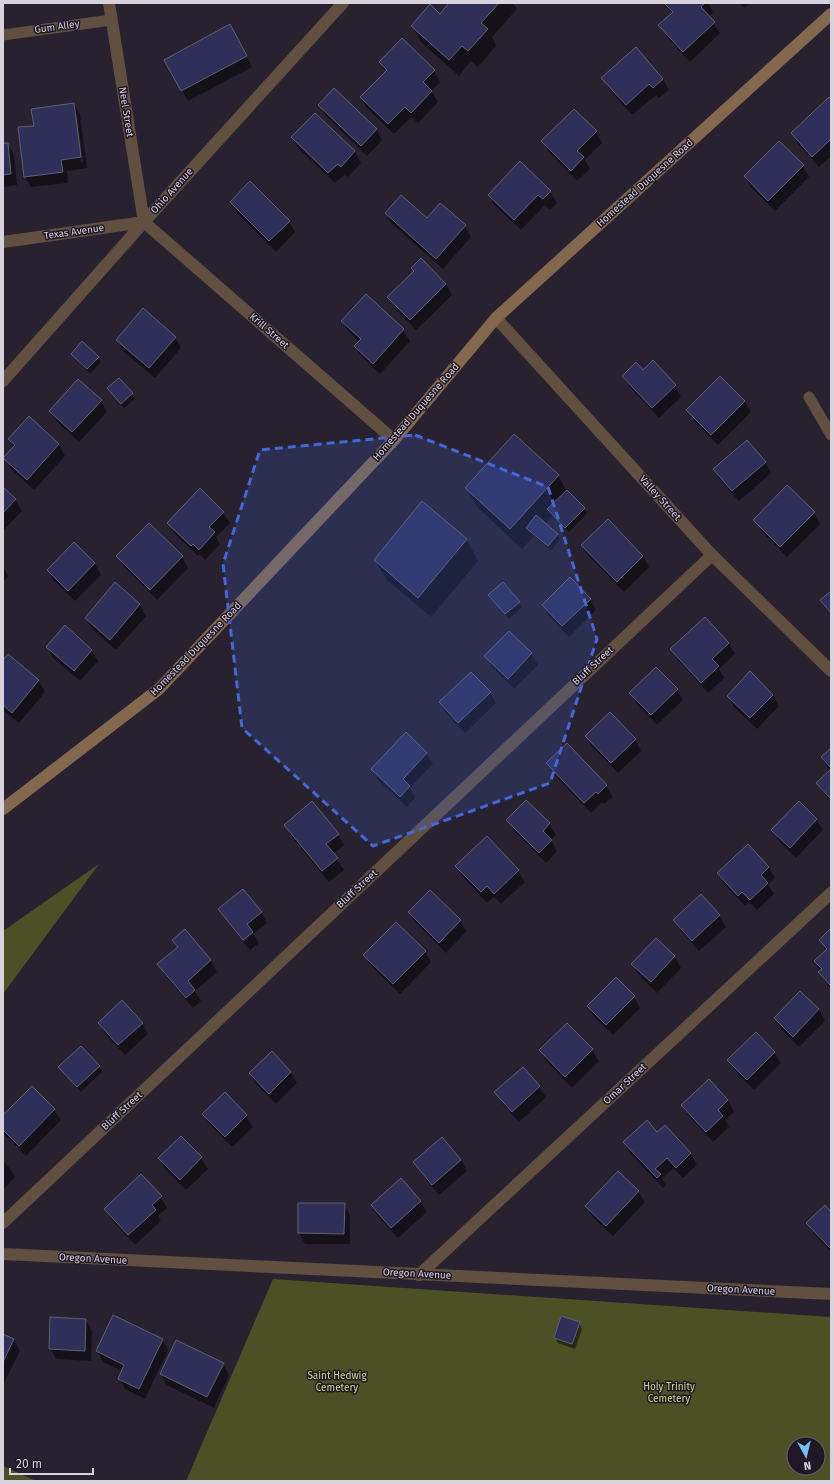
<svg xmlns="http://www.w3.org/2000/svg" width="834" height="1484" font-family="'Fira Sans',sans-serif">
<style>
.green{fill:#4c5125;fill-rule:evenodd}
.shadow{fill:#0007;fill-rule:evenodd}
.building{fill:#2f2f5a;stroke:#5f6173}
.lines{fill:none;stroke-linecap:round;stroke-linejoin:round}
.lane{stroke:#615040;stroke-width:11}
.street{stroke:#615040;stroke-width:12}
.secondary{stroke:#83684e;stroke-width:12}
.marked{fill:#4268d9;fill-opacity:0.2;stroke:#4268d9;stroke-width:3;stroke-dasharray:8 5;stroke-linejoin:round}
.labels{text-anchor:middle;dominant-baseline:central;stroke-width:3;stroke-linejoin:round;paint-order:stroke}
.street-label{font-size:10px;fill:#d7d2dc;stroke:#1f1726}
.park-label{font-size:10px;fill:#cfda88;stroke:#1f1726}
</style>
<rect width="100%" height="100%" fill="#282130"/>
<g class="green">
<path d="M99,864L3,994V931Z"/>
<path d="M273,1279L831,1317V1481H186ZM794,1444H818V1468H794Z"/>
<path d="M3,1466L36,1481H3Z"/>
</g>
<g class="shadow">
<path d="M451,3H513L517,9L492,37L496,46L478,67L471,61L459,76L421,42L412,26L440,15Z"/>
<path d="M665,3H708L713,12L708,17L720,33L690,62L666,36L660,25L672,14Z"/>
<path d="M739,3H750L745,8Z"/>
<path d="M236,36L252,67L188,101L182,90Z"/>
<path d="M380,62L434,71L440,82L431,91L438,102L418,123L411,117L394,134L367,108L361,98L386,73Z"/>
<path d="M603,78L663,79L669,90L659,98L656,95L632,115L609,89Z"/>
<path d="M831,101V156L819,167L798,144L792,133Z"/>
<path d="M74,104L80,115L87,168L67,171L68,183L31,187L25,177ZM75,114H77L83,162H81Z"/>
<path d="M319,105L376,129L382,140L367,156L326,116Z"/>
<path d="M315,114L355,152L361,163L348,177L345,174L335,183L298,148L292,138Z"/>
<path d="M596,132L602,143L585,160L590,169L577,181L549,152L543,142Z"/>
<path d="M3,144H8L14,155L17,185L3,187Z"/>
<path d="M520,163L550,192L557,203L550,210L545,205L521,230L495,206L489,195Z"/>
<path d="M803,166L809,177L775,211L751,187L745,177Z"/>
<path d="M231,202L289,221L295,232L276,252L237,213Z"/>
<path d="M386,214L465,226L471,237L443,269L392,224Z"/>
<path d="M412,268L446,284L452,295L416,330L395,308L389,297L414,272Z"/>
<path d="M366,295L403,330L410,341L380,374L362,357L355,347L359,342L349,332L342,321Z"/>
<path d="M175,337L181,348L155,378L123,351L117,340Z"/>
<path d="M72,354L98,357L101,362L90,374Z"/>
<path d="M643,371L675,386L681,397L659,418L630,387L623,376Z"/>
<path d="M720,377L745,402L751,412L718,445L694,421L687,410Z"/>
<path d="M119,379L135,399L124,408L108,388Z"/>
<path d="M101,401L107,412L79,442L57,422L50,411Z"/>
<path d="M29,418L59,445L65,456L34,490L11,469L4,458L14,447L9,439Z"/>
<path d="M514,435L558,476L567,491L587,513L569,532L553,516L545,524L557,534L560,539L551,551L534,536L522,549L478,508L466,488Z"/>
<path d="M765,462L771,473L739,501L720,480L714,469Z"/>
<path d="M3,489L15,500L22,511L3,531Z"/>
<path d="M423,503L467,540L478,561L431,617L387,580L375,560Z"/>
<path d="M223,513L230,523L216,537L220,544L205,560L199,554L198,556L175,534L168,523Z"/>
<path d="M814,513L820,524L787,557L761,531L754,520Z"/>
<path d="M74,544L95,564L101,575L75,601L54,581L48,570Z"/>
<path d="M582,546L643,556L649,567L624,592L589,556Z"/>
<path d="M117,556L182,557L188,568L157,600L124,567Z"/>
<path d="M3,567L8,576L3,582Z"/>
<path d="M115,584L140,605L146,616L116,650L92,629L86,618Z"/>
<path d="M831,592V615L821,601Z"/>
<path d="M489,596L519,602L522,607L509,619Z"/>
<path d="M590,599L596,610L569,637L549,616L543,606Z"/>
<path d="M509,632L531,654L538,665L514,689L492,667L486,656Z"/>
<path d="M729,643L735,654L719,669L724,678L708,693L678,660L671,649Z"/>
<path d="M47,647L91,650L98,661L80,681L53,658Z"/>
<path d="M8,656L39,681L45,692L19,723L3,710V662Z"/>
<path d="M677,690L683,700L657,725L637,704L631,693Z"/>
<path d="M490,693L496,703L465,733L446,713L440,703Z"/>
<path d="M773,695L779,706L757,729L734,707L728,696Z"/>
<path d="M406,734L427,754L433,764L410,788L415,798L407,807L378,780L372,769Z"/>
<path d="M586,736L635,740L641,751L618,773L592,747Z"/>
<path d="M567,744L606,786L613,797L604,804L602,802L591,813L554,774L547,763Z"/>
<path d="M831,750V802L817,784L830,771L822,758Z"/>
<path d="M526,802L549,824L556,835L551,840L557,851L546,863L514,831L508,820Z"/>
<path d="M816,819L823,830L796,858L779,841L773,830Z"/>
<path d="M285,825L338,835L344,845L333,854L344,870L329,882L291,836Z"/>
<path d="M486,837L518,871L525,882L501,904L494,897L487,903L463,877L456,866Z"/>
<path d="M748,845L769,867L775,878L768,885L774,894L757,910L749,902L745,906L724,884L718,873Z"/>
<path d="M701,896L719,916L726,927L699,951L681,931L674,920Z"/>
<path d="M219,910L261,912L267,923L253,934L259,943L250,950L243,942L253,933V931L242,940Z"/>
<path d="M409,913L460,921L467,931L446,953L416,923Z"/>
<path d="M185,930L211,961L217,972L195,991L201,1001L193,1008L165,975L159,964L178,948L173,940Z"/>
<path d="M831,930V989L819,973L821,971L815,961L826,951L820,940Z"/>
<path d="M656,939L675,957L681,968L657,993L639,975L632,964Z"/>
<path d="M425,952L431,962L400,994L371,966L364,955Z"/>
<path d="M800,992L819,1010L825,1021L799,1047L781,1029L775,1018Z"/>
<path d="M634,997L640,1008L613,1035L594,1017L588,1006Z"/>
<path d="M99,1023H142L148,1034L125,1055L105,1034Z"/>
<path d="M567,1024L592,1050L599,1061L572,1088L546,1061L540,1050Z"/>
<path d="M272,1052L291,1073L297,1083L276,1104L256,1084L250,1073Z"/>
<path d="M774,1052L781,1063L754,1090L735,1071L729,1060Z"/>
<path d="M99,1067L102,1072L81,1092L63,1072Z"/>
<path d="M522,1068L539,1087L546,1097L519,1122L502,1103L496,1092Z"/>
<path d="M709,1081L728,1101L734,1112L725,1120L729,1127L713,1142L689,1116L682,1106Z"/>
<path d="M225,1094L246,1116L253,1127L232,1147L210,1125L204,1115Z"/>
<path d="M54,1110L61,1120L26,1156L3,1133V1116Z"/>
<path d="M664,1126L691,1154L697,1165L683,1178L673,1168L662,1179L666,1185L663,1188L630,1153L624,1142L657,1133Z"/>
<path d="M181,1137L201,1158L208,1169L186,1190L165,1169L159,1158Z"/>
<path d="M461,1160L467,1171L439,1195L421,1173L415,1162Z"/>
<path d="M3,1161L8,1166L15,1177L3,1190Z"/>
<path d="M638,1191L645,1202L613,1236L592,1217L586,1206Z"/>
<path d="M161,1197L167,1208L158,1216L161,1221L135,1245L112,1220L105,1210Z"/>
<path d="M420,1201L427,1212L398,1238L378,1216L372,1206Z"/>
<path d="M344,1204L350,1215V1244H305L299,1233Z"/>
<path d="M831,1213V1252L814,1234L808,1223Z"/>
<path d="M86,1320L92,1331L91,1361L56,1359L50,1348Z"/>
<path d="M579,1323L582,1329L575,1349L558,1343L555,1338Z"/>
<path d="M3,1335L14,1340L20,1351L4,1383Z"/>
<path d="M162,1339L168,1350L145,1399L125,1389L119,1378L122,1371L103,1362L97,1351Z"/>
<path d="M223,1364L229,1375L214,1408L167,1385L161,1374Z"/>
</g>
<g class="building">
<path d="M449,3H499L481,23L488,29L468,51L462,46L449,60L411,26L430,4L440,14Z"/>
<path d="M664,3H705L701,7L715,22L683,52L658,25L673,12Z"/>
<path d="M230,24L247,56L181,91L164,60Z"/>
<path d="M402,38L435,70L423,82L432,91L411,113L405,107L388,124L360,97L387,70L379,62Z"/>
<path d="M636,47L663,79L653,88L649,84L626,105L601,78Z"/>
<path d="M334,88L377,129L361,146L318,105Z"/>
<path d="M829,97L831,99V139L812,157L791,133Z"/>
<path d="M74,103L81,157L61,160L63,172L24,177L18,127L34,126L31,109Z"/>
<path d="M574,109L597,131L577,151L584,157L571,171L541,141Z"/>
<path d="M315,113L355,151L341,167L338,164L328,173L291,137Z"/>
<path d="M779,141L804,165L768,201L744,176Z"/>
<path d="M3,143H8L11,174L3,175Z"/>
<path d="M520,161L551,191L543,199L538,195L514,220L488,195Z"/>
<path d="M250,181L290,221L269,241L230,202Z"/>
<path d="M401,195L427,218L440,203L466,225L436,259L385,213Z"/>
<path d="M421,258L446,284L410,320L387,297L414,271L411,268Z"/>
<path d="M366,294L404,329L373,364L354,346L361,339L341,321Z"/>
<path d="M143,308L176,337L149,368L116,340Z"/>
<path d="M82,341L99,357L87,369L71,354Z"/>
<path d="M653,360L676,385L652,408L622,376L636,362L643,370Z"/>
<path d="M720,376L745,401L711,435L686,410Z"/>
<path d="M119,378L133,393L121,404L107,388Z"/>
<path d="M78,379L102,400L72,432L49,411Z"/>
<path d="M29,416L59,444L27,480L3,458L15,445L8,439Z"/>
<path d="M514,434L559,475L510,529L465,488Z"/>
<path d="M747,440L766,462L732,491L713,469Z"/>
<path d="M787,485L815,512L780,547L753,520Z"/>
<path d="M3,487L16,499L3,513Z"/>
<path d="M200,488L224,512L209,527L215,532L199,550L193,544L191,546L167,523Z"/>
<path d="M567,490L585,508L565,528L547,509Z"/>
<path d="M422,501L467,539L418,598L374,560Z"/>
<path d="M536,515L558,534L548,546L526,528Z"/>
<path d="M608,519L643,556L617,582L581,545Z"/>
<path d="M149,523L183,556L150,590L116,556Z"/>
<path d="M74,542L95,563L68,591L47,570Z"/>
<path d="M570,577L591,599L562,626L542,605Z"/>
<path d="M115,582L140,604L110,640L85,618Z"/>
<path d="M503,582L520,602L505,614L488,595Z"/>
<path d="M831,591V613L820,600Z"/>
<path d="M705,617L729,643L712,659L719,666L701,683L670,649Z"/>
<path d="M65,625L92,650L74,671L46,647Z"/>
<path d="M509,631L532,653L508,679L484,656Z"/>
<path d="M8,654L39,680L12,713L3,705V660Z"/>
<path d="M656,667L678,689L651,715L629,693Z"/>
<path d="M750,671L773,695L750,718L727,696Z"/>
<path d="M471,672L491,692L458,723L439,702Z"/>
<path d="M610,712L636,739L611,763L585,736Z"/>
<path d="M406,732L427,753L403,779L410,786L400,797L371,769Z"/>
<path d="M567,743L607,785L598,794L596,792L584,803L546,763Z"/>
<path d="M831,748V768L821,757Z"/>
<path d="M831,769V799L816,783Z"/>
<path d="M526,800L550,823L543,831L552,840L539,853L506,820Z"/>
<path d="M312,801L339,834L326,844L338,858L322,871L284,825Z"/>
<path d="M799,801L817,819L790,848L771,830Z"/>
<path d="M487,836L519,870L494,894L487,886L481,892L455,866Z"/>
<path d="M748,844L769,867L761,875L768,883L750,900L742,892L738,896L717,873Z"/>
<path d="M243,889L262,912L247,924L253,932L243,940L218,909Z"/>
<path d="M430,890L461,920L439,943L408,912Z"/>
<path d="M701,894L720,915L692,941L673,920Z"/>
<path d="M396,922L426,951L393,984L363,955Z"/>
<path d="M831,928V986L818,972L822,969L814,961L827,949L819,940Z"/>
<path d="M185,929L211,960L188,981L195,990L186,998L157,964L178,947L172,940Z"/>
<path d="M656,938L675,956L651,982L631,964Z"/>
<path d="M616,977L635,996L606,1025L587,1006Z"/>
<path d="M800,991L819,1009L793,1037L774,1018Z"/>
<path d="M122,1000L143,1023L118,1045L98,1023Z"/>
<path d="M567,1023L593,1049L565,1077L539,1050Z"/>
<path d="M756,1032L775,1052L747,1080L727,1060Z"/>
<path d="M81,1046L100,1066L77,1087L58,1067Z"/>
<path d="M272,1051L291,1072L269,1094L249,1073Z"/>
<path d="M523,1067L540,1086L512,1112L494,1092Z"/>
<path d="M709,1079L728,1100L718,1110L723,1116L706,1132L681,1105Z"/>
<path d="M32,1086L55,1109L19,1146L3,1130V1115Z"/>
<path d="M225,1092L247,1115L225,1137L202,1114Z"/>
<path d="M647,1120L657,1132L665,1125L691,1153L676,1168L667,1158L655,1169L661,1174L657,1178L623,1142Z"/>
<path d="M181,1136L202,1157L180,1180L158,1158Z"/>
<path d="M442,1137L461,1160L432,1185L413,1162Z"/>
<path d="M618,1171L639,1191L606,1226L585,1206Z"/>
<path d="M141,1174L162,1196L152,1205L156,1210L128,1235L104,1209Z"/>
<path d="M401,1178L421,1201L391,1228L371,1205Z"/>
<path d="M298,1203H345L344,1234L298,1233Z"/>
<path d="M825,1205L831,1212V1249L806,1223Z"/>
<path d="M113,1315L163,1339L139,1389L118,1379L124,1365L96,1351Z"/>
<path d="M561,1316L580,1322L572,1344L554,1338Z"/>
<path d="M50,1317L86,1319L85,1351L49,1349Z"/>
<path d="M3,1334L14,1339L3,1362Z"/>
<path d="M176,1340L224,1363L207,1397L160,1374Z"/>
</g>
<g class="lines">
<g class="lane">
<path d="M3,35L111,20"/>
<path d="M809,397L831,435"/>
</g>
<g class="street">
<path d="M109,3L144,222"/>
<path d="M144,222L394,440"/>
<path d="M3,242L144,222"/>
<path d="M496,318L712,555L831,671"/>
<path d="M3,381L144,222L343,3"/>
<path d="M3,1223L712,555"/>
<path d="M3,1254L831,1294"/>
<path d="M419,1275L831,893"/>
</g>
<path class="secondary" d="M3,809L159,689L394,440L496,318L831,14"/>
</g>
<path class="marked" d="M415,435L548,487L597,639L550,783L373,846L242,728L223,564L260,450Z"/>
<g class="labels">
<g class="street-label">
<text transform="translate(57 27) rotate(-8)">Gum Alley</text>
<text transform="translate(126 112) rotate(81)">Neel Street</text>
<text transform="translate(645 183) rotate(-42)">Homestead Duquesne Road</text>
<text transform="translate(172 191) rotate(-48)">Ohio Avenue</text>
<text transform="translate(74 232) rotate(-8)">Texas Avenue</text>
<text transform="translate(269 331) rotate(41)">Krill Street</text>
<text transform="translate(416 412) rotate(-49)">Homestead Duquesne Road</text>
<text transform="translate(660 498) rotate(48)">Valley Street</text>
<text transform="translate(196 649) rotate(-46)">Homestead Duquesne Road</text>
<text transform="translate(593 666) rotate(-43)">Bluff Street</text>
<text transform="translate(357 889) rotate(-43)">Bluff Street</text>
<text transform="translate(625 1084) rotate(-43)">Omar Street</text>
<text transform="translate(122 1111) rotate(-43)">Bluff Street</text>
<text transform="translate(93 1259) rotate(3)">Oregon Avenue</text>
<text transform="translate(417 1274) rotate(3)">Oregon Avenue</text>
<text transform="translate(741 1290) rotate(3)">Oregon Avenue</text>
</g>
<g class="park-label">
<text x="337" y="1376">Saint Hedwig<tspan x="337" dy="12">Cemetery</tspan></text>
<text x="669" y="1387">Holy Trinity<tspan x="669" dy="12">Cemetery</tspan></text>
</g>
</g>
<rect width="834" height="1484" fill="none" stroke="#d7d2dc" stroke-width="8"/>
<g transform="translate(806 1456) rotate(172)"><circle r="19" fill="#1f1726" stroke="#69626f"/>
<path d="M0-3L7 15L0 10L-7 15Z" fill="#72c1f5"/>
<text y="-6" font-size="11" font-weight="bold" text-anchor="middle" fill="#d7d2dc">N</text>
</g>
<path d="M10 1468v6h83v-6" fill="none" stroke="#d7d2dc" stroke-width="2"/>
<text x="16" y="1468" font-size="12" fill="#d7d2dc" stroke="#1f1726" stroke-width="3" paint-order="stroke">20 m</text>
</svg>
